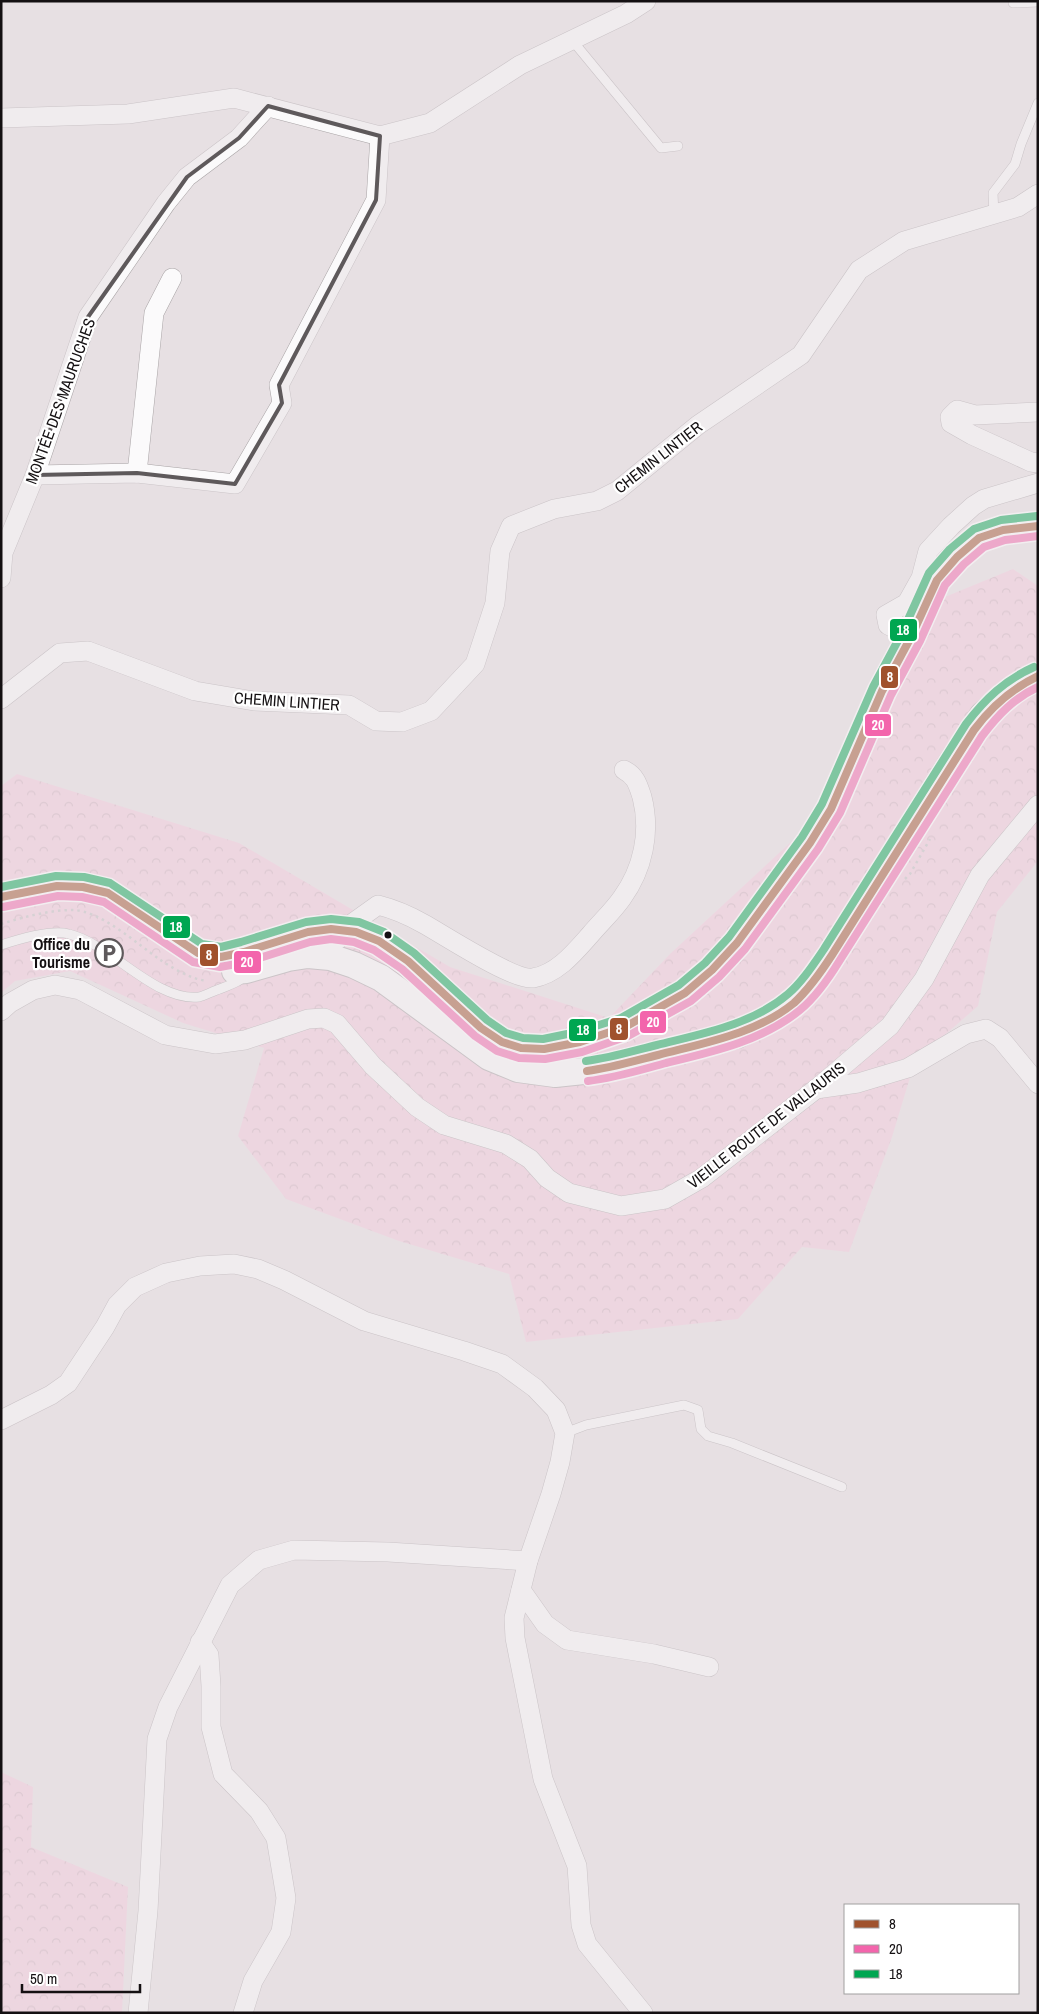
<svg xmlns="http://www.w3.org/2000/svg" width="1039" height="2014" font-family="'Archivo Narrow',sans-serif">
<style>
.forest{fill:url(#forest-crowns)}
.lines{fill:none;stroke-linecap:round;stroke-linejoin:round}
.service-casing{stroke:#a8a3a5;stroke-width:10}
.minor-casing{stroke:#a8a3a5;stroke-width:20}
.secondary-casing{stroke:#a8a3a5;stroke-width:28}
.path{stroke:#c2bfc0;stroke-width:2.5;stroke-dasharray:2.5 4;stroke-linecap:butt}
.service{stroke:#fbfafb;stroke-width:9}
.minor{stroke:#fbfafb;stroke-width:19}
.secondary{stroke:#fbfafb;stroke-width:26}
.bus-1-casing{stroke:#fff;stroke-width:11}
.bus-2-casing{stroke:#fff;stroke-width:11}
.bus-3-casing{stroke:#fff;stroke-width:11}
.bus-1{stroke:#a0522d;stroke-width:8}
.bus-2{stroke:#f365ac;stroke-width:8}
.bus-3{stroke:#00a651;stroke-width:8}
.marked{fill:none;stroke:#5e595b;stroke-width:4;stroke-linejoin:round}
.bus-dot{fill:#141012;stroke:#fff;stroke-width:2}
.labels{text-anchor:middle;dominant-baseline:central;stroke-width:4.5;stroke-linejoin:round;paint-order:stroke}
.street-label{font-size:16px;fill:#141012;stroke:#fff}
.poi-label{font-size:16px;font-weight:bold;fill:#141012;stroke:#fff;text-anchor:end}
.line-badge{stroke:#fff;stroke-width:2}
.badge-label{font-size:14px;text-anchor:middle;font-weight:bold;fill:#fff}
</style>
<defs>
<pattern id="forest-crowns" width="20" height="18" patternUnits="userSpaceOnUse" patternTransform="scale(1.25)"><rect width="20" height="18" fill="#f4cbdc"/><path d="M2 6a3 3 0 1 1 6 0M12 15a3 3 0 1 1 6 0" fill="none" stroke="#d0adbc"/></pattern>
</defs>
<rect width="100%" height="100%" fill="#e7e0e3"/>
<g class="forest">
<path d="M1013,569L1038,586V861L997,912L978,1006L915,1061L892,1137L849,1252L802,1247L738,1319L526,1342L509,1274L399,1241L286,1199L238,1136L264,1048L183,1023L70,971L15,981L1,993V786L17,774L239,843L450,967L609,1018L671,953L818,817L935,601Z"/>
<path d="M1,1772L33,1787L31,1847L128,1887L122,2013H1Z"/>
</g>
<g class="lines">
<defs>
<g id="service">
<path d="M1013,3L1038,2"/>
<path d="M572,40L661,148L678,146"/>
<path d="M994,215L993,193L1015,164L1021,144L1038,103"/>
<path d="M1,945C19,939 51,929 69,934C111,944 155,1002 199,997C204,996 211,992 217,990C224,987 235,984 241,979"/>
<path d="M565,1433L586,1425L684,1405L698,1410L701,1429L708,1436L732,1443L842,1487"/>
</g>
<g id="minor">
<path d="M1,118L128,114L234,98L380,136L430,123L520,65L626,14L646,1"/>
<path d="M1038,412L975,415L957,410L950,417L951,423L972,435L1031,462L1038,463"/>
<path d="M137,473L154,313L172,278"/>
<path d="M35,475L137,473L235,484L282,403L279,385L376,200L380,136"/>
<path d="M1,578L3,553L35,475L88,317L166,203L187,177L239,138L268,106"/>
<path d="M911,637L888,625L886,615L907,603L921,578L928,551L951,526L973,506L984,499L1038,483"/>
<path d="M1,699L60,653L88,651L195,691L254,701L349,705L376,721L402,722L431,711L475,664L495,603L500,551L511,526L554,509L597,501L617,491L698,425L801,355L859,270L904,241L1018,207L1038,194"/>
<path d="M310,955L337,940L343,930L378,905C394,909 410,916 424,924C444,935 514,981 533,978C557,974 574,953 590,935C600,923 613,911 622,898C643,869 651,832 642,797C638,785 636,776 624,770"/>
<path d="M1,1011L10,1003L33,990L55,985L80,990L165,1035L215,1044L245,1040L308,1019L324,1018L337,1024L373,1066L417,1107L444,1125L506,1144L530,1159L547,1178L569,1193L621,1206L665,1199L702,1178L816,1089L890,1026L924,979L980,875L1038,805"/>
<path d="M816,1089L858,1083L908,1068L966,1034L986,1029L1000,1038L1038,1084"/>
<path d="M1,1420L51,1395L68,1383L105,1327L117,1305L135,1287L166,1273L200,1266L234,1264L258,1269L284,1280L364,1321L464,1351L502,1364L535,1388L556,1410L565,1433L560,1462L551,1494L528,1561L514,1618L515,1638L543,1779L577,1866L581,1925L587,1944L643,2013"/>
<path d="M521,1590L545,1624L567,1640L654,1654L709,1667"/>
<path d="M200,1642L209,1655L211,1686V1727L223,1774L259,1811L276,1838L286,1898L281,1932L253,1981L243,2013"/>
<path d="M138,2013L148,1911L157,1739L168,1707L230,1585L259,1560L294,1550L388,1552L528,1561"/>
</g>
<g id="secondary">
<path d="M1,897L57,886L83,887L108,893L198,953L221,957L244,952L308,932L331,929L356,932L379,941L408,961L481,1028L502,1042L521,1048L544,1049L580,1042L625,1027L685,993L712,970L737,943L810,843L831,809L882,691L911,637L937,580L957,557L979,538L1003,530L1038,526"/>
<path d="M235,971L246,970L288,958L308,955L330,957L354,965L381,978L489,1057L518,1069L555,1074L593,1070L737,1035L768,1019L794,1002L824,967L952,762L983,715L1005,695L1030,679L1038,676"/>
</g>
</defs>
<use href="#service" class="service-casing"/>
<use href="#minor" class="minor-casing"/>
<use href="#secondary" class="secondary-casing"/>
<g class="path">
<path d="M905,879L910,874L930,839"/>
<path d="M1,924C24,917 49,910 73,910C101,911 136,943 159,959C172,968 191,979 207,981"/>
</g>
<use href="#service" class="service"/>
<use href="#minor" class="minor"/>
<use href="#secondary" class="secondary"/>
<defs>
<g id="bus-1">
<path d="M1,897L57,886L83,887L108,893L198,953L221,957L244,952L308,932L331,929L356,932L379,941L408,961L481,1028L502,1042L521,1048L544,1049L580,1042L625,1027L685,993L712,970L737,943L810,843L831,809L882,691L911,637L937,580L957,557L979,538L1003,530L1038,526"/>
<path d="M587,1071C611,1068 634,1061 658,1055C704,1043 756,1034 794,1003C809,989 821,972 832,955L974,730C992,706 1011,689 1038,676"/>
</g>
<g id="bus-2">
<path d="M3,907L58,896L82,897L104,902L193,962L220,967L247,962L310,942L331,939L354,942L374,950L402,969L475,1036L497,1051L519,1058L545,1059L582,1052L628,1036L691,1001L719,977L745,949L818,849L840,813L891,695L920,641L945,585L964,564L984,547L1005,540L1038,536"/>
<path d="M588,1081C615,1078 640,1070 666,1063C712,1052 762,1041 800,1010C816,997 829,978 840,960L982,736C998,715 1014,698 1038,687"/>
</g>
<g id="bus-3">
<path d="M1,887L56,876L84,877L110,883L202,944L221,947L241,942L306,922L331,919L359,922L384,932L414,953L487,1020L506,1033L523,1038L543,1039L577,1032L621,1018L679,985L705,963L729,937L802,837L822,804L873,687L902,633L929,573L950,549L974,529L1001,520L1037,516"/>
<path d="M586,1061C610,1058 633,1051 657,1045C701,1034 752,1025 788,994C802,982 813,965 824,949L966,724C985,699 1005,680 1034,667"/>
</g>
</defs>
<use href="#bus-1" class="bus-1-casing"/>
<use href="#bus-2" class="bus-2-casing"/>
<use href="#bus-3" class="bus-3-casing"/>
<use href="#bus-1" class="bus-1"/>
<use href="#bus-2" class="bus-2"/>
<use href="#bus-3" class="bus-3"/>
</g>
<path d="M0 0H1039V2014H0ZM268,106L380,136L376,200L279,385L282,403L235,484L137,473L35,475L88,317L187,177L239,138Z" fill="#e7e0e3" fill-opacity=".55" fill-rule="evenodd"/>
<path class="marked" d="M268,106L380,136L376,200L279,385L282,403L235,484L137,473L35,475L88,317L187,177L239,138Z"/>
<defs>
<symbol id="parking-ring" viewBox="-11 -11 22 22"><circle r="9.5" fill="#fff" stroke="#5e595b" stroke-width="1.5"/><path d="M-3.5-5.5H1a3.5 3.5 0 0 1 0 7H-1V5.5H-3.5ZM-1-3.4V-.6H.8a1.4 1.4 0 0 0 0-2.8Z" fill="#5e595b"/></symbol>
</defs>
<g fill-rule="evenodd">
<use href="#parking-ring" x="93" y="937" width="32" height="32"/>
</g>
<circle class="bus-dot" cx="388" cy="935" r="4.5"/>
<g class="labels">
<g class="street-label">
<text transform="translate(60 401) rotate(-70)">MONTÉE DES MAURUCHES</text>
<text transform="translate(658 457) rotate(-38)">CHEMIN LINTIER</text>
<text transform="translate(287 701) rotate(4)">CHEMIN LINTIER</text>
<text transform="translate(766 1125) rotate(-38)">VIEILLE ROUTE DE VALLAURIS</text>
</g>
<g class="poi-label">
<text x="90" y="944">Office du<tspan x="90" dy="18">Tourisme</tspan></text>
</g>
</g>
<g class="line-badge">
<rect x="889" y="618" width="29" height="24" rx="5" fill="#00a651"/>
<rect x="880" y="665" width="19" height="24" rx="5" fill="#a0522d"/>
<rect x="864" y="713" width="28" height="24" rx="5" fill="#f365ac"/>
<rect x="162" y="915" width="29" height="24" rx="5" fill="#00a651"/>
<rect x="199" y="943" width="20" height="24" rx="5" fill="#a0522d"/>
<rect x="233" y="950" width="29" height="24" rx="5" fill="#f365ac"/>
<rect x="639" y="1010" width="28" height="24" rx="5" fill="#f365ac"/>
<rect x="609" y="1017" width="20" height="24" rx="5" fill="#a0522d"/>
<rect x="568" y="1018" width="29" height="24" rx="5" fill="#00a651"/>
</g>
<g class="badge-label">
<text x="903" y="635">18</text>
<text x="890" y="682">8</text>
<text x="878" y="730">20</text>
<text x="176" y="932">18</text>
<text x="209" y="960">8</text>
<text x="247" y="967">20</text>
<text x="653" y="1027">20</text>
<text x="619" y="1034">8</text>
<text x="583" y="1035">18</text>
</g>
<rect width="1039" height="2014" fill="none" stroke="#141012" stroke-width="5"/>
<rect x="844" y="1904" width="175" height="90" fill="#ffffff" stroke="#a19fa0"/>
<rect x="854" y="1920" width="25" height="8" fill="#a0522d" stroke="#a19fa0"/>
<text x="889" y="1929" font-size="15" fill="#141012">8</text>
<rect x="854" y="1945" width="25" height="8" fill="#f365ac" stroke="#a19fa0"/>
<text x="889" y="1954" font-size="15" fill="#141012">20</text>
<rect x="854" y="1970" width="25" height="8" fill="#00a651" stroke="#a19fa0"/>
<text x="889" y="1979" font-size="15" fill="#141012">18</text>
<path d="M22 1984v8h118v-8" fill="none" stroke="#141012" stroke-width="2.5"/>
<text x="30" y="1984" font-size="15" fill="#141012" stroke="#ffffff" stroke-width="4" paint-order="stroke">50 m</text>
</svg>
